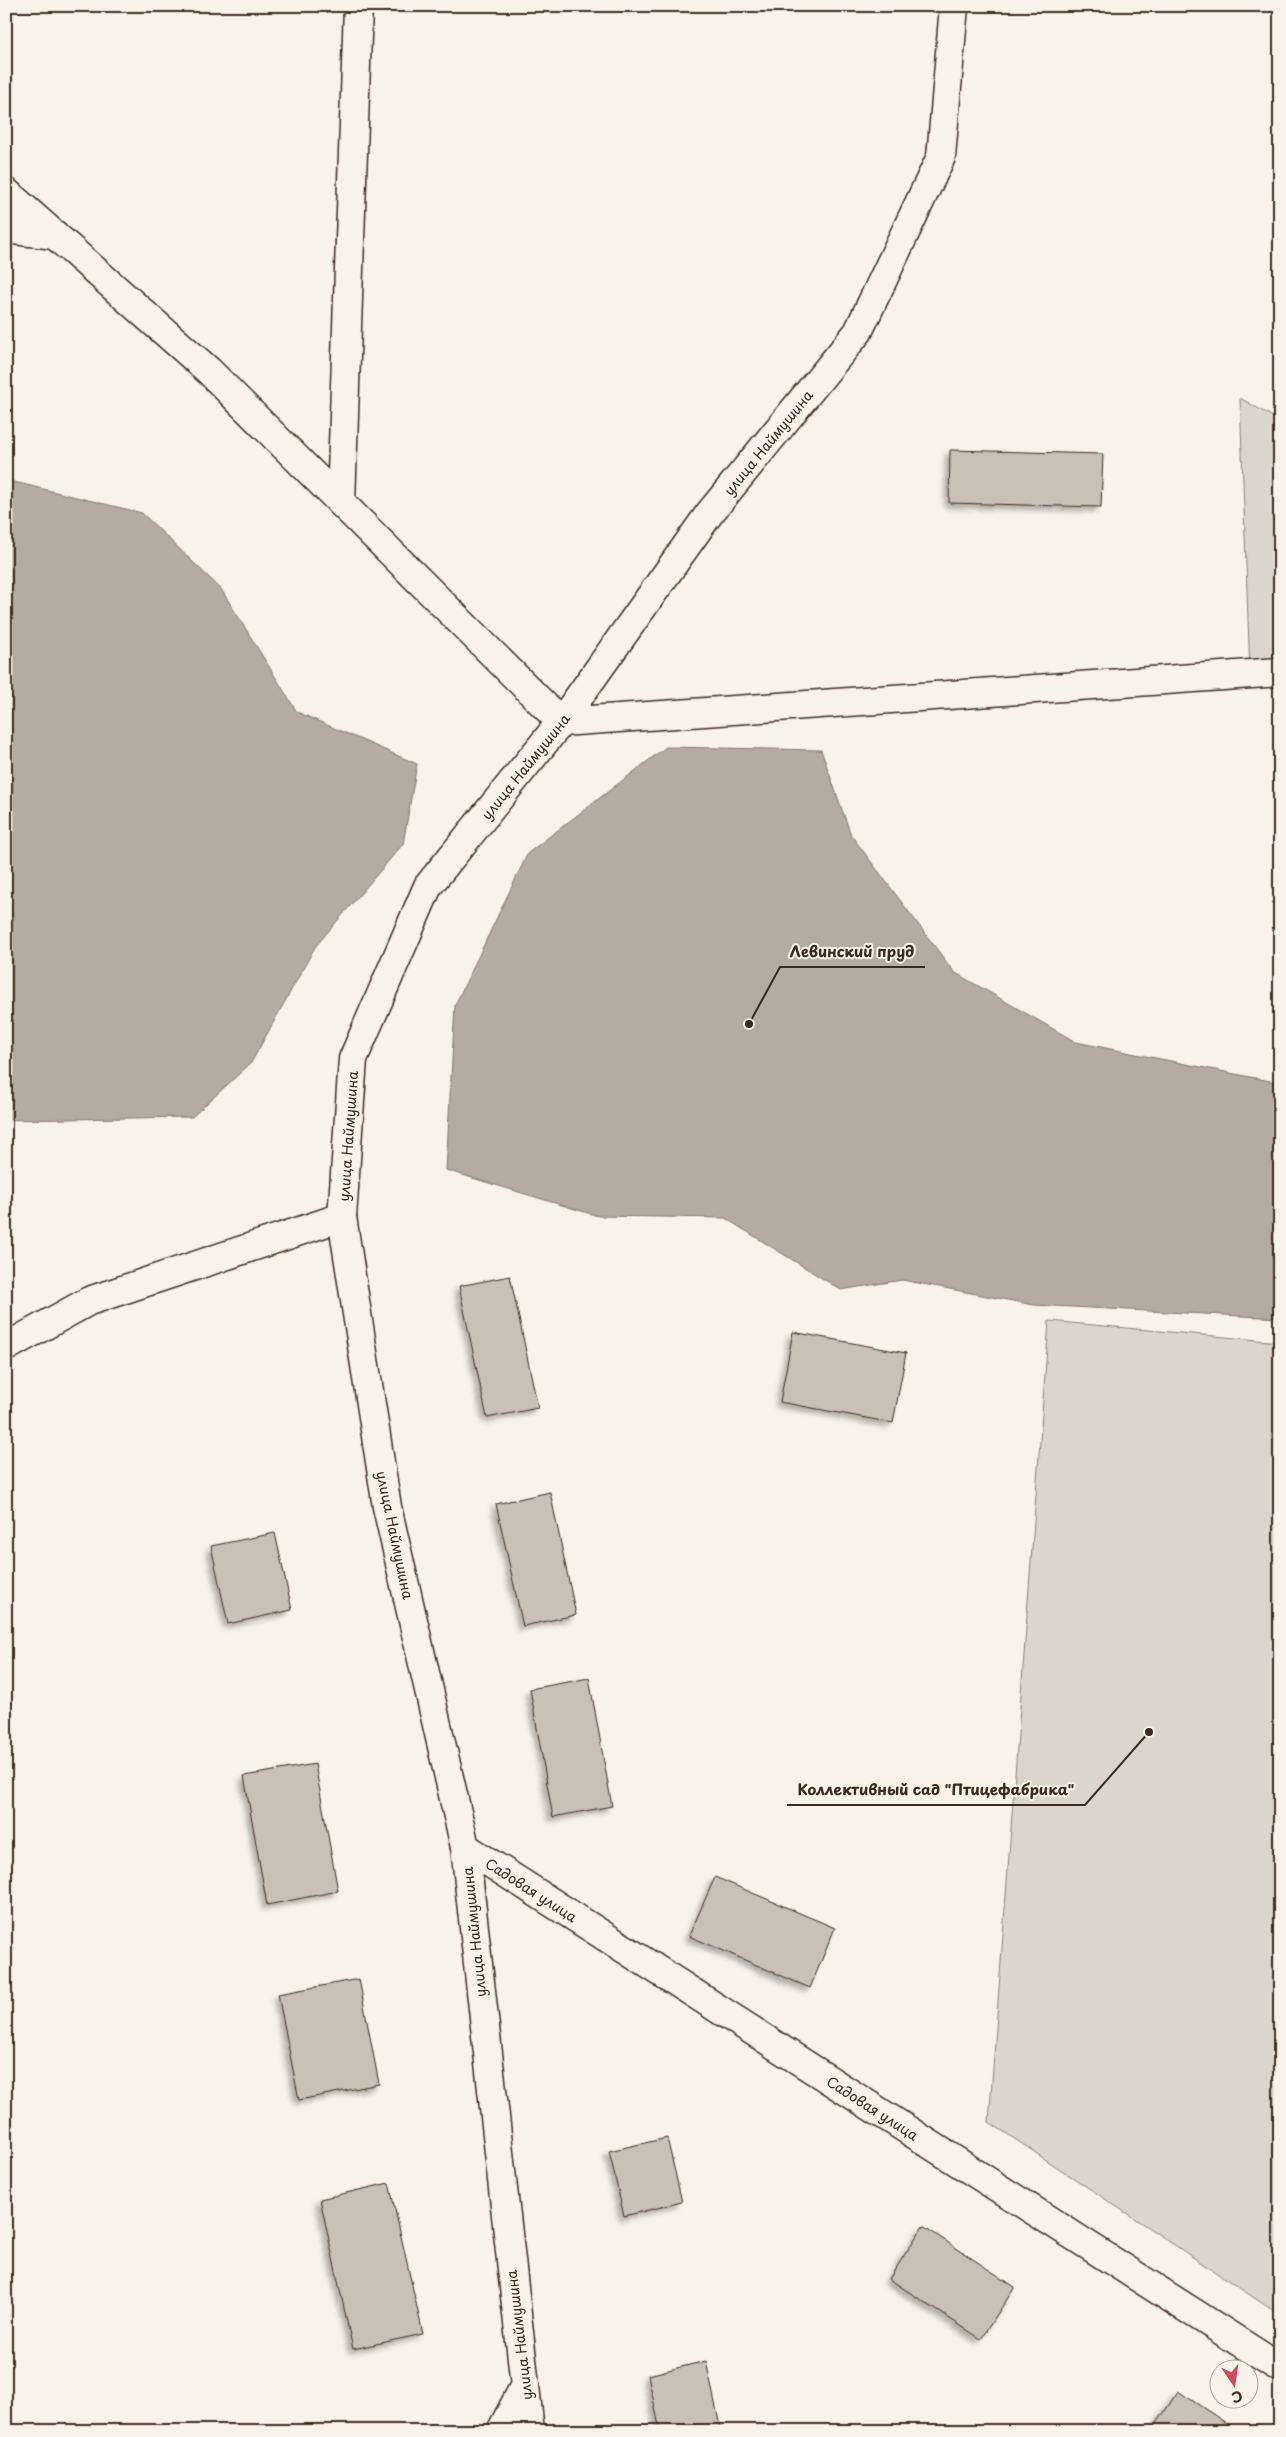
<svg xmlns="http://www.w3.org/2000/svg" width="1286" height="2437" font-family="'Playpen Sans',sans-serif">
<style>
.green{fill:#dbd6cb;stroke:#8b8074}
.water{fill:#b4aca0;stroke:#84786c}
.building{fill:#c8c1b6;stroke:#3b2a1e;filter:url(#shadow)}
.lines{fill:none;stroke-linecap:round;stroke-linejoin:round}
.minor-casing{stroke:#3b2a1e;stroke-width:31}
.minor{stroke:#f7f3e8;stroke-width:28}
.labels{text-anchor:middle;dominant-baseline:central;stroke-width:4;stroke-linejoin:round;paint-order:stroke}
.street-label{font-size:14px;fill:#3b2a1e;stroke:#f7f3e8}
.leader{fill:none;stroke:#3b2a1e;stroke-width:2}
.callout-dot{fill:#3b2a1e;stroke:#f7f3e8;stroke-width:2}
.callout-label{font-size:15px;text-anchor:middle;font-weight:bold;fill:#3b2a1e;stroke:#f7f3e8;stroke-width:4;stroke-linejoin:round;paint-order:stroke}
</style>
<defs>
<filter id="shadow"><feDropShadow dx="-4.5" dy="4.5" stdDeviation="2.5" flood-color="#0004"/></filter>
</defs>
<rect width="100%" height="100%" fill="#f7f3e8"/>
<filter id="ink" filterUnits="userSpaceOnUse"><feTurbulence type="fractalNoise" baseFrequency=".02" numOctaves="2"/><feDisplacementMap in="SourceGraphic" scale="10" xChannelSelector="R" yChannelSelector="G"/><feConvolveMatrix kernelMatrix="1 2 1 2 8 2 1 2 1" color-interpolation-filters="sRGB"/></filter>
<g filter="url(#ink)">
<g class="green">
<path d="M1240,398L1280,421V672L1250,674Z"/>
<path d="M1049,1321L1280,1342V2315L989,2122Z"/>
</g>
<g class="water">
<path d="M6,480L142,513L221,589L297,712L417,764L403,844L315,947L251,1063L192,1117L6,1120Z"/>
<path d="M666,747L821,750L851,835L954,972L1076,1042L1280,1083V1318L1034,1305L902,1280L841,1290L725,1218L598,1216L446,1170L455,1005L528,853Z"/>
</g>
<g class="building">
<path d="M950,450L1103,454L1101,507L949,503Z"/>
<path d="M510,1276L538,1408L487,1418L459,1286Z"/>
<path d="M793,1332L906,1353L893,1423L780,1402Z"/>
<path d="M550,1492L576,1615L523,1626L496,1504Z"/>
<path d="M275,1533L292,1610L228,1624L211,1546Z"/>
<path d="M589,1678L612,1806L553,1817L530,1689Z"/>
<path d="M315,1764L338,1891L267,1905L244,1776Z"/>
<path d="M715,1877L835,1928L810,1988L689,1936Z"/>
<path d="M359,1979L379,2084L299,2100L278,1994Z"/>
<path d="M667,2138L682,2202L624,2216L609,2151Z"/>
<path d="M389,2183L423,2334L353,2349L320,2199Z"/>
<path d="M923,2226L1015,2287L981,2339L889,2279Z"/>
<path d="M706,2361L721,2431H660L648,2375Z"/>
<path d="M1178,2391L1238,2431H1152Z"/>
</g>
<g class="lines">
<defs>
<g id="minor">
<path d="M6,192L209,371L561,722L1280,672"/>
<path d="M6,229L55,235"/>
<path d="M341,503L358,6"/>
<path d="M6,1347L89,1301L342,1217"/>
<path id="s1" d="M465,1847L1280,2368"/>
<path d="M501,2431L525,2385"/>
<path id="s2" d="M530,2431L465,1847L387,1507L342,1217L353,1059L428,886L561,722L709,514L858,332L941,157L954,6"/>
</g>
</defs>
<use href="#minor" class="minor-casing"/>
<use href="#minor" class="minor"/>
</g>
</g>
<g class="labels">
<g class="street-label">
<text stroke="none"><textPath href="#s2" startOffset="2136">улица Наймушина</textPath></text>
<text stroke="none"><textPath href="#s2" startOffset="1731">улица Наймушина</textPath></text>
<text stroke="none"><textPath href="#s2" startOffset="1311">улица Наймушина</textPath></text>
<text transform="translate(395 1535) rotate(78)">улица Наймушина</text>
<text stroke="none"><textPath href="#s1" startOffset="79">Садовая улица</textPath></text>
<text transform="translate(474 1932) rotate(-96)">улица Наймушина</text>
<text stroke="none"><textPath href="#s1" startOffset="484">Садовая улица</textPath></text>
<text transform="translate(519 2335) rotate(-97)">улица Наймушина</text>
</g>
</g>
<path class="leader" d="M749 1024L780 967H925M1149 1732L1085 1805H787"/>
<g class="callout-dot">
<circle cx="749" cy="1024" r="5"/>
<circle cx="1149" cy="1732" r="5"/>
</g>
<g class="callout-label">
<text x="852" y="957">Левинский пруд</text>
<text x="936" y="1795">Коллективный сад "Птицефабрика"</text>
</g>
<rect width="1286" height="2437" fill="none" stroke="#f7f3e8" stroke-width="25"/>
<rect x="12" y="12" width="1261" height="2412" fill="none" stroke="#3b2a1e" stroke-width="2" filter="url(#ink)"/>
<g transform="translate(1234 2384) rotate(167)"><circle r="24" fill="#f7f3e8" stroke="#aca397"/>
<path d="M0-4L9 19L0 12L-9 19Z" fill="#d1495b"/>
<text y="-8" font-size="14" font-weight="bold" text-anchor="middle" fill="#3b2a1e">С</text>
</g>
</svg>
